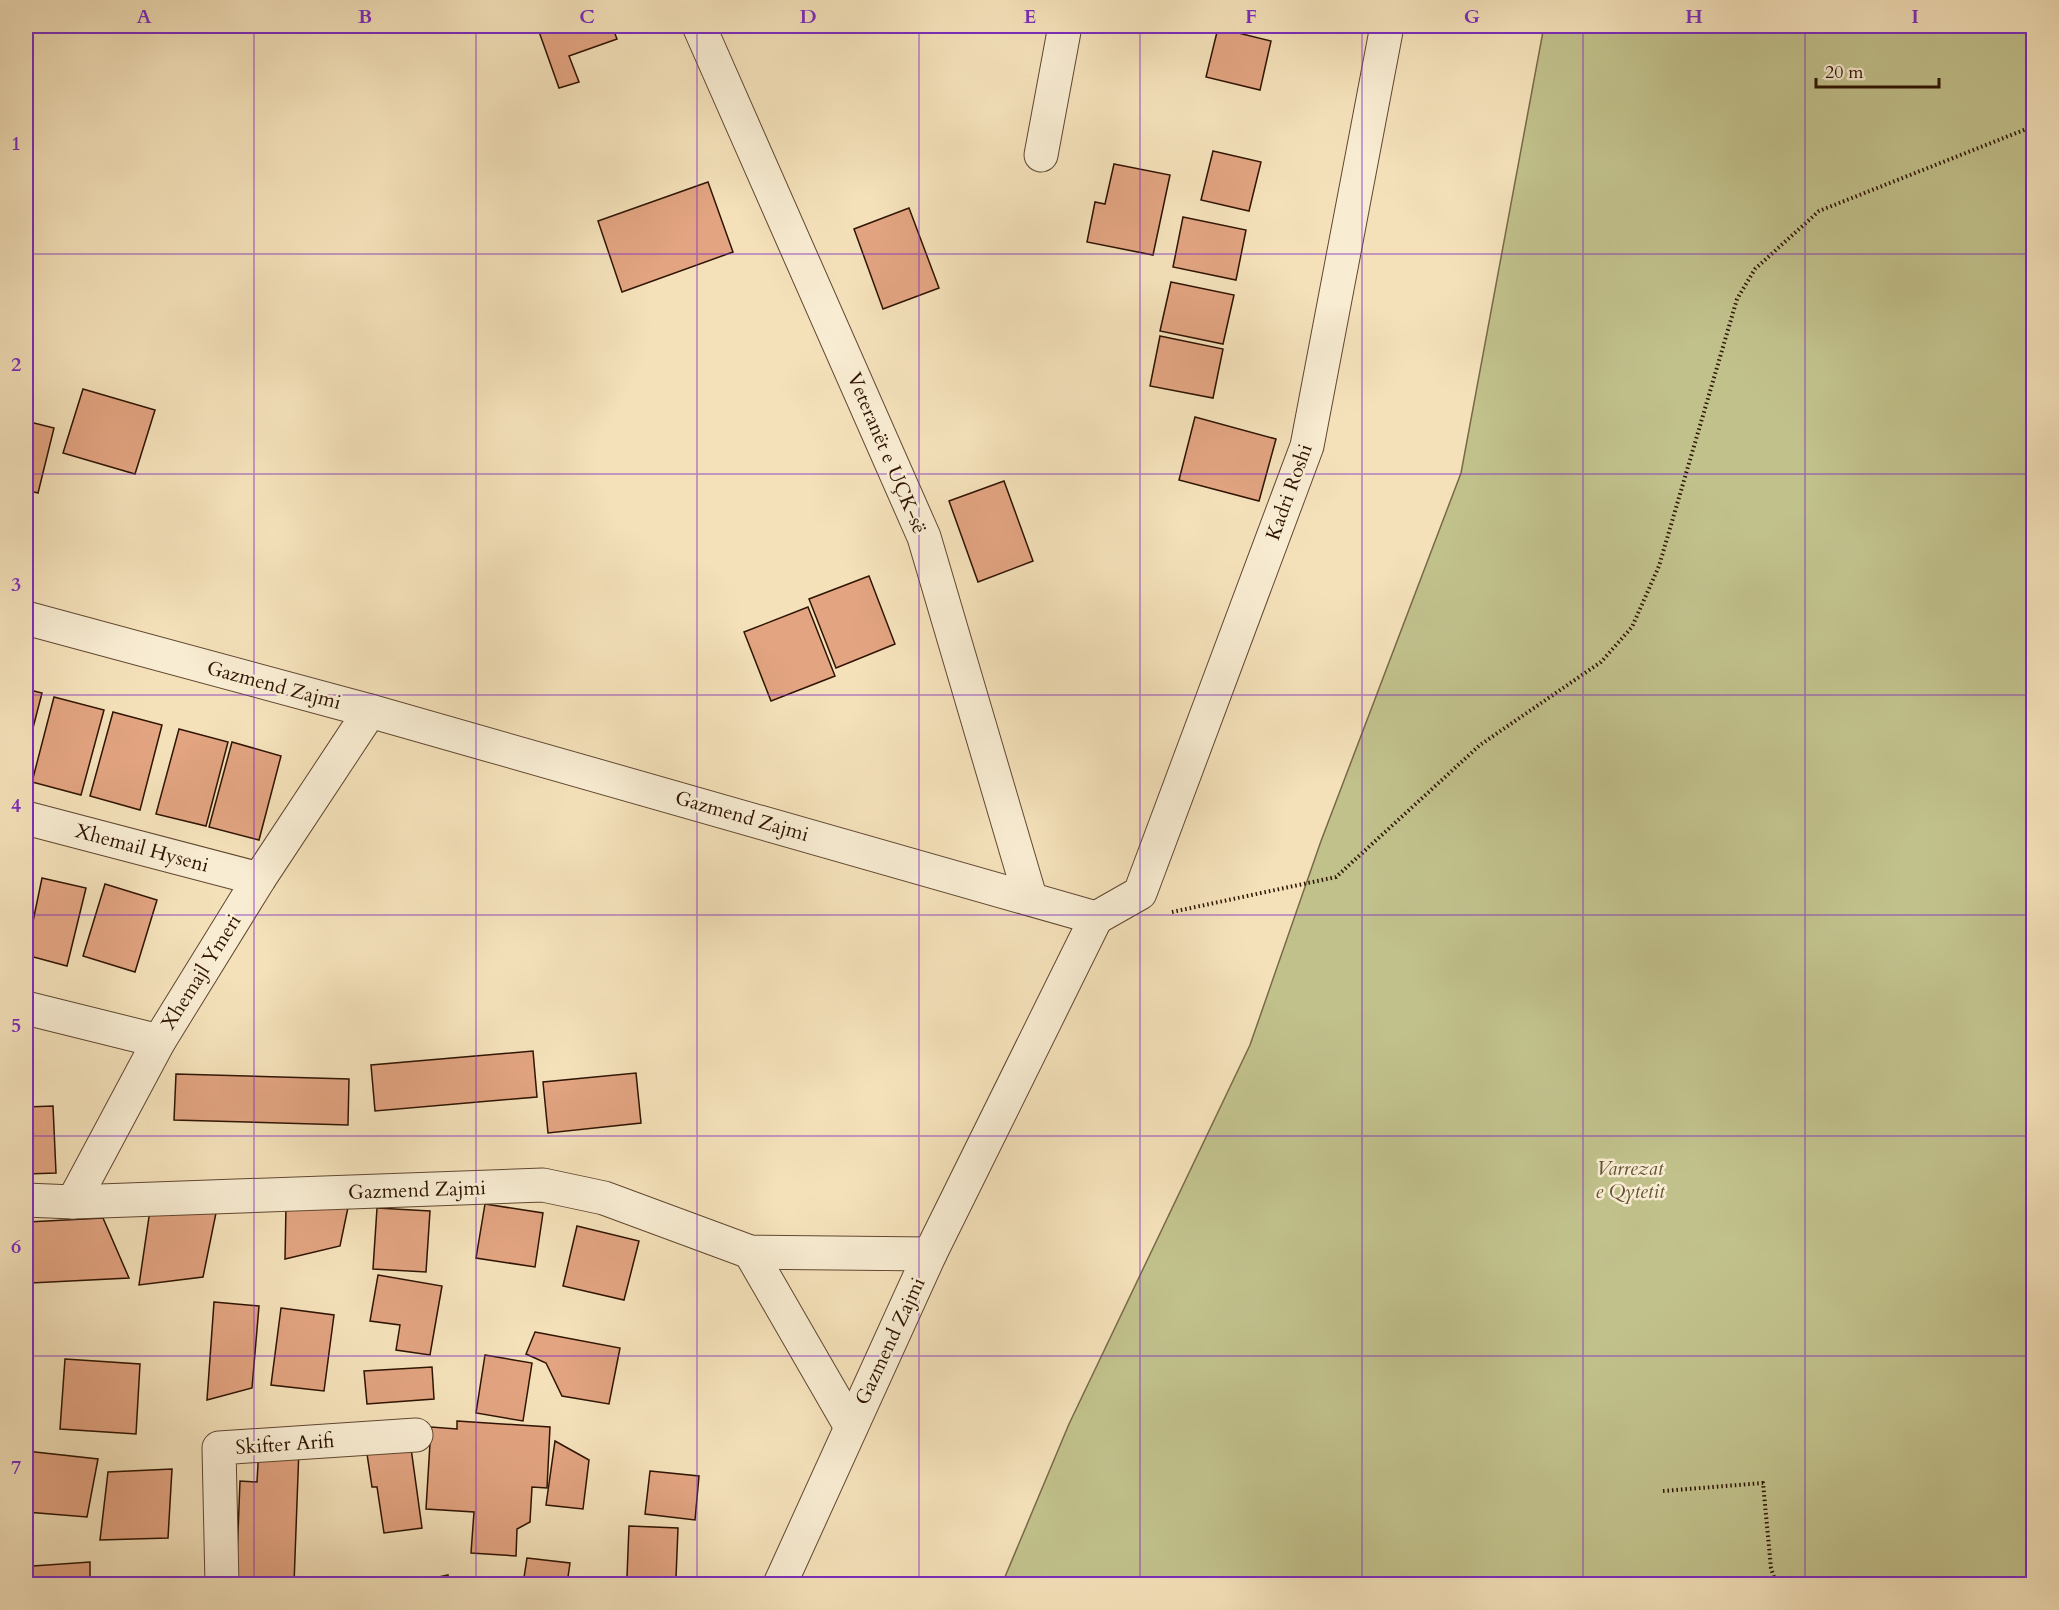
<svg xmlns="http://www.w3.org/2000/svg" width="2059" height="1610" font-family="Cardo,serif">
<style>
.green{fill:#c1c18c;stroke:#786a47;stroke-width:1.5}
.building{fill:#e2a481;stroke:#2f1402;stroke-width:1.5}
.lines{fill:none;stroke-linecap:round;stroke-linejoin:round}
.street-casing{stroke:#604730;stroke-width:35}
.path{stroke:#2f1402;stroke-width:4;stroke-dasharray:1.5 3;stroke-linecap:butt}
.street{stroke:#f8ecd2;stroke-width:33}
.grid{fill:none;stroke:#7b2cbf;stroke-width:1.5;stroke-opacity:0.55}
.labels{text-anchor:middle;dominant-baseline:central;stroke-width:5;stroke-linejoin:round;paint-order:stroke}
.street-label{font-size:20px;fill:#2f1402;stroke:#f8ecd2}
.park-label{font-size:20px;font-style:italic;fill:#625132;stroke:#f8ecd2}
.neatline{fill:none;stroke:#7b2cbf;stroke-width:2}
.grid-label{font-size:20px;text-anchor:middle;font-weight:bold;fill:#7b2cbf}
</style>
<rect width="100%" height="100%" fill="#f4e1ba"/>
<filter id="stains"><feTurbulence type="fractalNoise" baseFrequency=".00333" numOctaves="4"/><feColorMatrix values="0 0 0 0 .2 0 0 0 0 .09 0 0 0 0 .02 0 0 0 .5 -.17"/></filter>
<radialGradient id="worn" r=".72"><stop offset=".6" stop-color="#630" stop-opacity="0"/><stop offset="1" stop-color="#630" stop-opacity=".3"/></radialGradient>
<path class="green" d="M1544,26H2033V1584H1002L1069,1424L1250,1045L1321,841L1461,473Z"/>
<g class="building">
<path d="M537,26H612L617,39L569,56L579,82L559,88Z"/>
<path d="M1218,28L1271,41L1260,90L1206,77Z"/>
<path d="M1213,151L1261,162L1249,211L1201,200Z"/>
<path d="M1114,164L1170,175L1153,255L1087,242L1095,202L1105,204Z"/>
<path d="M708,182L733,252L622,292L598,221Z"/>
<path d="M909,208L939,288L883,309L854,229Z"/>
<path d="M1183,217L1246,230L1236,280L1173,267Z"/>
<path d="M1171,282L1234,295L1223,344L1160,331Z"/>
<path d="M1160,336L1223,349L1213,398L1150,386Z"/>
<path d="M83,389L155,410L135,474L63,453Z"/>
<path d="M1195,417L1276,439L1259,501L1179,480Z"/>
<path d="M26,421L54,428L38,493L26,490Z"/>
<path d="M1004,481L1033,561L978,582L949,501Z"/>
<path d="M869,576L895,644L836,668L809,599Z"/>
<path d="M808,607L835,676L771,701L744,632Z"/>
<path d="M26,689L42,693L26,755Z"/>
<path d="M54,697L104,710L81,795L32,782Z"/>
<path d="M113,712L162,725L140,810L90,796Z"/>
<path d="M179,729L228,742L206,826L156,814Z"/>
<path d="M232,742L281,756L259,840L209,827Z"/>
<path d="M26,871L31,872L26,893Z"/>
<path d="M42,878L86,888L67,966L26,955Z"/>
<path d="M105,884L157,900L135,972L83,956Z"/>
<path d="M533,1051L537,1097L375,1111L371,1065Z"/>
<path d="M636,1073L641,1123L548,1133L543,1082Z"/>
<path d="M176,1074L349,1079L348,1125L174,1120Z"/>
<path d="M53,1106L56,1173L26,1174V1107Z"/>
<path d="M351,1193L340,1246L285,1259L286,1205Z"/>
<path d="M485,1204L543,1213L535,1267L476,1258Z"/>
<path d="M377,1208L430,1211L426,1272L373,1269Z"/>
<path d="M150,1210L216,1213L203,1277L139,1285Z"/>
<path d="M103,1218L129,1278L31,1283L28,1222Z"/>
<path d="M577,1226L639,1241L624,1300L563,1286Z"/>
<path d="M378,1275L442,1286L430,1355L396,1350L400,1325L370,1321Z"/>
<path d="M214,1302L259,1306L252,1388L207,1400Z"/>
<path d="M281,1308L334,1315L324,1391L271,1385Z"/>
<path d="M535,1332L620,1348L609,1404L562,1396L546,1363L526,1354Z"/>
<path d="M485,1355L532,1363L523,1421L476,1413Z"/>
<path d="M65,1359L140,1364L136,1434L60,1429Z"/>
<path d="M432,1367L434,1399L367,1404L364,1371Z"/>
<path d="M457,1421L550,1427L547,1488L532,1487L530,1522L517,1529L516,1556L471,1553L474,1512L426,1509L431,1427L457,1429Z"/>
<path d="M555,1441L589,1460L583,1509L546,1505Z"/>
<path d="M259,1447L299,1448L294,1584H236L240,1481L257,1482Z"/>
<path d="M411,1448L422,1528L384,1533L377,1487H372L367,1454Z"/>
<path d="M26,1451L98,1459L87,1517L26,1512Z"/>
<path d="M172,1469L168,1538L100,1540L108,1472Z"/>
<path d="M650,1471L699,1476L695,1520L645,1514Z"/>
<path d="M629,1526L678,1528L676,1578L627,1577Z"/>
<path d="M527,1558L570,1563L567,1584H523Z"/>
<path d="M90,1562V1584H33V1566Z"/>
<path d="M448,1575L449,1584H407Z"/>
</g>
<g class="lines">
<defs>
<g id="street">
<path d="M699,26L924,537L1030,897"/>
<path d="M1041,155L1065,26"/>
<path d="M26,618L370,711L1096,918"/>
<path d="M26,818L259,879"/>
<path d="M1096,918L1140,893L1307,446L1387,26"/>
<path d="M26,1008L159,1041"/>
<path d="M26,1200L73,1202L543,1185L604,1198L750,1252L930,1254"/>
<path d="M73,1202L159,1041L259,879L370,711"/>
<path d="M750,1252L851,1427"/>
<path d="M222,1584L219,1448L416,1435"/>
<path d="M780,1584L930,1254L1096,918"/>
</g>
</defs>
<use href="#street" class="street-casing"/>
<g class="path">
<path d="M1172,912L1336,877L1480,745L1601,662L1632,627L1659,566L1737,299L1755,269L1819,211L2034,126"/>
<path d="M1663,1491L1763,1483L1771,1568L1776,1584"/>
</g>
<use href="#street" class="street"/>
</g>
<path class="grid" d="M254,26V1584M476,26V1584M697,26V1584M919,26V1584M1140,26V1584M1362,26V1584M1583,26V1584M1805,26V1584M26,254H2034M26,474H2034M26,695H2034M26,915H2034M26,1136H2034M26,1356H2034"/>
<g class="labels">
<g class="street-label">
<text transform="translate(887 453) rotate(67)">Veteranët e UÇK-së</text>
<text transform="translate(1289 492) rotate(-70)">Kadri Roshi</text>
<text transform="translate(274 685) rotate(15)">Gazmend Zajmi</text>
<text transform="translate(742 816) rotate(16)">Gazmend Zajmi</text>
<text transform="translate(142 848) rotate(15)">Xhemail Hyseni</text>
<text transform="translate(201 972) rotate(-58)">Xhemajl Ymeri</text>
<text transform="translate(417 1190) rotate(-2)">Gazmend Zajmi</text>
<text transform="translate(890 1341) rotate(-65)">Gazmend Zajmi</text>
<text transform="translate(285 1444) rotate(-4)">Skifter Arifi</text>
</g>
<g class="park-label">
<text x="1630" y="1168">Varrezat<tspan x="1630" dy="23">e Qytetit</tspan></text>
</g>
</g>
<rect width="2059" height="1610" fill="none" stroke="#f4e1ba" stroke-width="66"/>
<path d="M1816 78v9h123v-9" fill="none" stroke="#2f1402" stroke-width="3"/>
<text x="1825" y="78" font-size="18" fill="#2f1402" stroke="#f8ecd2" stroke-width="4.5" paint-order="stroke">20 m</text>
<rect x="33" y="33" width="1993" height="1544" class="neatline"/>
<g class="grid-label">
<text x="144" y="23">A</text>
<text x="365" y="23">B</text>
<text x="587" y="23">C</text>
<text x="808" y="23">D</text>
<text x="1030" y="23">E</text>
<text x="1251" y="23">F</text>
<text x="1472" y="23">G</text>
<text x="1694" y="23">H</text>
<text x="1915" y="23">I</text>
<text x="16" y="150">1</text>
<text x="16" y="371">2</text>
<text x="16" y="591">3</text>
<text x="16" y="812">4</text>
<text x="16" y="1032">5</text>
<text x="16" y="1253">6</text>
<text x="16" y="1474">7</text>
</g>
<rect width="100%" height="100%" filter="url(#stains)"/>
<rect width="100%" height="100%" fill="url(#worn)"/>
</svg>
